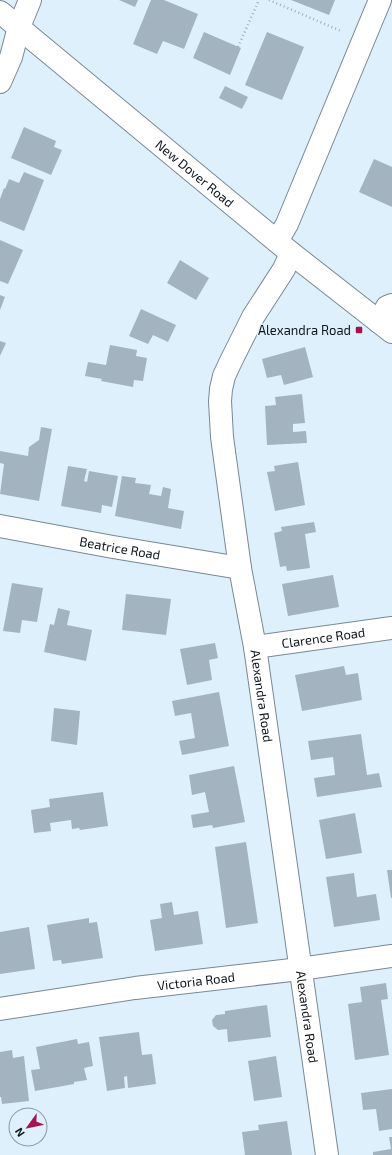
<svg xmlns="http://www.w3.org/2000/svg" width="392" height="1155" font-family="'Exo 2',sans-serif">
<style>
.building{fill:#a3b4c0}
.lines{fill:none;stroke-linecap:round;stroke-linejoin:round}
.minor-casing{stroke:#798894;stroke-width:24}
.major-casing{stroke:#798894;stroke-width:24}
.path{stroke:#a0aeb8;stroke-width:2.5;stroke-dasharray:1 3;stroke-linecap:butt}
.minor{stroke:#fff;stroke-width:22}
.major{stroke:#fff;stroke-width:22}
.poi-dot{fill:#a51351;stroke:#dff0fd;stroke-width:1.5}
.labels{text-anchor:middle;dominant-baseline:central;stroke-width:3;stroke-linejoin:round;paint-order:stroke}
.street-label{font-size:13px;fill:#10151a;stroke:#dff0fd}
.poi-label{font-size:13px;fill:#10151a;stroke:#dff0fd;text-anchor:end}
</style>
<rect width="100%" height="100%" fill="#dff0fd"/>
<g class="building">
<path d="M119,0H138L135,7Z"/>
<path d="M151,0H164L198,14L184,49L163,41L157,54L133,44Z"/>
<path d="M291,0H335L329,15Z"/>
<path d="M204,32L241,48L230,75L193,58Z"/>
<path d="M267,32L304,47L282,100L245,85Z"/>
<path d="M225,86L248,97L242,109L219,98Z"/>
<path d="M24,127L56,141L54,147L62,150L51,175L11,158Z"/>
<path d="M374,159L392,167V207L359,192Z"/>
<path d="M24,172L44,180L24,231L0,221V199L4,188L5,189L9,179L19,183Z"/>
<path d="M0,240L23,250L8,284L0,281Z"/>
<path d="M180,260L209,278L196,300L167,283Z"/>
<path d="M0,295L5,297L0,310Z"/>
<path d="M141,309L176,325L168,342L153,335L148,344L129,336Z"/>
<path d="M0,341L6,343L0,356Z"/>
<path d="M110,345L137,350L136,356L147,358L143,381L134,380L133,387L101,381L102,379L85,376L88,362L106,365Z"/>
<path d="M305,347L313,377L284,385L281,375L267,378L262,359Z"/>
<path d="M302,394L305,423L293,424V432L306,431L307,443L267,445L265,406L276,405L275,397Z"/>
<path d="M41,427L52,429L39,501L0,494L4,464L0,463V451L28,456L29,447L39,440Z"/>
<path d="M298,462L305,505L275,511L267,472L275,471L274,466Z"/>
<path d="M68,466L87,469L84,481L87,482L89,471L118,476L112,507L102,505L101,513L61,506Z"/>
<path d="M122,476L136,478L135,483L151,485L149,494L161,496L163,487L171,489L168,508L184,511L181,529L115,516Z"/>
<path d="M314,522L316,532L305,534L310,568L287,571L286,566L280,567L274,533L282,531L281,527Z"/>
<path d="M333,575L339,607L288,616L282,584Z"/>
<path d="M12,583L43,588L37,622L22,620L20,633L3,631Z"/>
<path d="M126,594L171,599L166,635L122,630Z"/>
<path d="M58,608L70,611L67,625L92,630L86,661L44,652L50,624L54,625Z"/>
<path d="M215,643L218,658L209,660L212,680L187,685L180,649Z"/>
<path d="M344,666L346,675L358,673L362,700L302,711L295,675Z"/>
<path d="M219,692L229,746L182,755L179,741L195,738L191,713L175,716L172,701Z"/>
<path d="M54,708L80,711L77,745L51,741Z"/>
<path d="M361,734L367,775L379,773L382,787L317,797L314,778L335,775L333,757L311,760L308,741Z"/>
<path d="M234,766L245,822L213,828L212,825L193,828L191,815L209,812L205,792L192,795L189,775Z"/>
<path d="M103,792L108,826L80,830L79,828L72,829L71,820L50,823L51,831L34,833L31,810L50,807L49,799Z"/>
<path d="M355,813L362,853L326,859L319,820Z"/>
<path d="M246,842L258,923L226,928L215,847Z"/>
<path d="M387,870H392V898H391Z"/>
<path d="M354,873L357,897L376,894L380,920L334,927L326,877Z"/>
<path d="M172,902L174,915L198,911L203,944L155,951L150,920L162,918L160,904Z"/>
<path d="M89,918V923L97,922L103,958L62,964L61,960L53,961L47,925Z"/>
<path d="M29,927L35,969L0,974V932Z"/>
<path d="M386,983L388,999L381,1000L389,1055L355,1060L348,1004L362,1002L360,987Z"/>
<path d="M267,1005L271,1037L228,1042L227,1029L218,1030L213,1026L212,1020L216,1015L225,1014V1011Z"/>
<path d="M139,1032L142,1055L152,1054L156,1084L128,1088L127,1076L124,1077L125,1088L107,1091L99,1037Z"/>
<path d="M77,1039L78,1044L89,1042L93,1066L84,1068L87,1080L74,1082V1084L35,1091L31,1070L40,1069L36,1047Z"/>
<path d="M12,1050L13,1058L24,1056L29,1101L2,1104L1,1097H0V1052Z"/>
<path d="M276,1056L282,1097L254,1101L248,1061Z"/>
<path d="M392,1089V1129L379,1131L376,1109L363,1110L361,1093Z"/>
<path d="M287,1121L292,1155H245L242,1132L259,1130L258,1125Z"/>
<path d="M389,1137H392V1155H373V1152L391,1149Z"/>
</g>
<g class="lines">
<defs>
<g id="minor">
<path d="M0,82L11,57L19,27L30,0"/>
<path d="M277,241L287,224L380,0"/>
<path id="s1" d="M291,253L284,269L253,317L231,361L224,376L221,389L220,401L222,437L240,568L255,647L327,1155"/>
<path d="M379,322L387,307L392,305"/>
<path id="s2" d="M0,526L113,547L240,568"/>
<path id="s3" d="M255,647L392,628"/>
<path id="s4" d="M0,1009L135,988L300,969L392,956"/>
</g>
<g id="major">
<path id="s5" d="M0,12L291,253L392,332"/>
</g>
</defs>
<use href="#minor" class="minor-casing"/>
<use href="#major" class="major-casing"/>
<g class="path">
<path d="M269,0L341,31"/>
<path d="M238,47L259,0"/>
</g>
<use href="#minor" class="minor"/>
<use href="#major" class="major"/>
</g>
<rect class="poi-dot" x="355" y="326" width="8" height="8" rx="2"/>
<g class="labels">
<g class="street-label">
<text stroke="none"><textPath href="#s5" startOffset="253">New Dover Road</textPath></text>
<text stroke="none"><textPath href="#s2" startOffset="122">Beatrice Road</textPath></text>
<text stroke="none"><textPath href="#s3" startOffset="69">Clarence Road</textPath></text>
<text stroke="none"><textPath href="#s1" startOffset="464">Alexandra Road</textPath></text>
<text stroke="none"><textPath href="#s4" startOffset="198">Victoria Road</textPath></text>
<text stroke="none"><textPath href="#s1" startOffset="788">Alexandra Road</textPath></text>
</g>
<g class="poi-label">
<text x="351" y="330">Alexandra Road</text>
</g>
</g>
<g transform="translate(28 1127) rotate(237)"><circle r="19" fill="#dff0fd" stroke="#8c98a2"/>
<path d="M0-3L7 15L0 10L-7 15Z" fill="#a51351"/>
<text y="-6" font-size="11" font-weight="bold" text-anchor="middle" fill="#10151a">N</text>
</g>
</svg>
